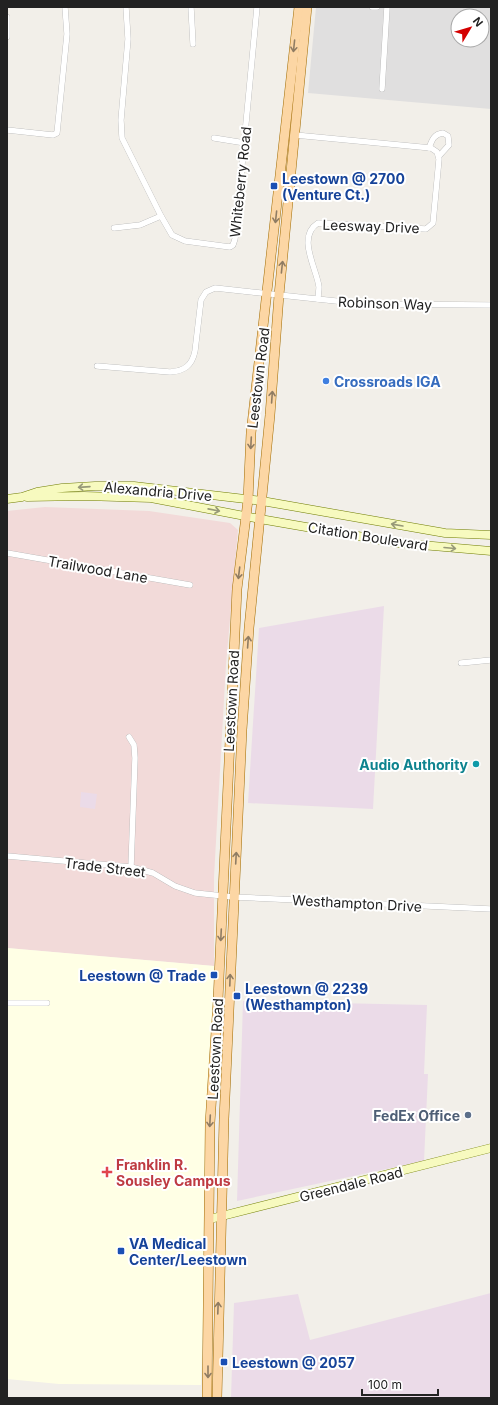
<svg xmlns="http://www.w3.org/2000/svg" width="498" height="1405" font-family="Inter,sans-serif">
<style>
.residential{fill:#e0dfdf;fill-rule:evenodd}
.commercial{fill:#f2dad9}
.industrial{fill:#ebdbe8}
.education{fill:#ffffe5}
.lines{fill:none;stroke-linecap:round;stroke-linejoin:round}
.street-casing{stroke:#a9a9a9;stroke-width:6}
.secondary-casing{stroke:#707d05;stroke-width:9}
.primary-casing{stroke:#a06b00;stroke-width:10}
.street{stroke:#fff;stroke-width:5.5}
.secondary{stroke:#f7fabf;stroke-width:8}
.primary{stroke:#fcd6a4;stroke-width:9}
.oneway{stroke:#8f7c63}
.oneway2{stroke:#979978}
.transit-dot{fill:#1a4fb4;stroke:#fff;stroke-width:1.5}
.shop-dot{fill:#3f7fe0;stroke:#fff;stroke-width:1.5}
.culture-dot{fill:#0f9aa8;stroke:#fff;stroke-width:1.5}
.service-dot{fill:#5c6f8a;stroke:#fff;stroke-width:1.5}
.health-dot{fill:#e0444e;stroke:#fff;stroke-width:1.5}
.labels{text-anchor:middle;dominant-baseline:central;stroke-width:4;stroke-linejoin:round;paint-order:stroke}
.transit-label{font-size:14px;font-weight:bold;fill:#164399;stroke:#fff;text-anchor:start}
.street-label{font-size:14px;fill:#222;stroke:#fff}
.shop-label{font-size:14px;font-weight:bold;fill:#366cbe;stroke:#fff;text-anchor:start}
.culture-label{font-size:14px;font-weight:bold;fill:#0d838f;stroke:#fff;text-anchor:end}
.service-label{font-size:14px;font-weight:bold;fill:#4e5e75;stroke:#fff;text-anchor:end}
.health-label{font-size:14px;font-weight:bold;fill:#be3a42;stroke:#fff;text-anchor:start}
</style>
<rect width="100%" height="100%" fill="#f2efe9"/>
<path class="residential" d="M316,7H491V109L308,93ZM458,16H482V40H458Z"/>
<path class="commercial" d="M45,507L149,511L230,523L238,530L226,664L214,877V966L7,948V511Z"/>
<g class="industrial">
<path d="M384,606L373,809L248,803L259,628Z"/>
<path d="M81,792L97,794L95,809L80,807Z"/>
<path d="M243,1001L427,1005L424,1074H428L424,1161L237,1201Z"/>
<path d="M491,1293V1398H231L234,1303L298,1294L310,1340Z"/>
</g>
<path class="education" d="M7,948L214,966L201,1385L59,1384L7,1379Z"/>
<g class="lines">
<defs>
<g id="street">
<path d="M126,7L128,39L121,120L122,138L161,216L172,235L185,241L230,247L233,245L235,239L257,7"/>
<path d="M191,7L193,44"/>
<path d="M372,7H377"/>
<path d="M7,17V37"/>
<path d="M382,89L387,7"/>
<path d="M7,130L53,135L57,133L67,34L65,7"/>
<path d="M295,135L431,148L437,152L439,159L433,223L426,229L318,223C296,237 317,269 319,287C319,291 318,295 318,299"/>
<path d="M214,138L245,143"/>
<path d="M429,148C432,140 434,134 443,133L448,136L449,145L439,156"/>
<path d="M114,228L140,225L161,216"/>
<path d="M97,366L170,372C184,371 192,366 195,351L201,300L206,292L215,288L364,304L491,305"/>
<path d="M7,553L190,585"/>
<path d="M461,663L491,660"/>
<path d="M129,737L134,745L135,758L131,867"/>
<path d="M7,856L131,867L153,873L175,886L195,893L233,897L491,909"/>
<path d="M7,1003H47"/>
</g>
<g id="secondary">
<path d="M27,497L84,496L151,498L260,519L398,543L491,551"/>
<path d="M7,499L22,497L37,492L62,488L95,486H134L262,501L445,533L491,535"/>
<path d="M210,1219L491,1148"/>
</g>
<g id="primary">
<path d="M207,1398L210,1123L218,1000L237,589L248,500L251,433L299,7"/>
<path d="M217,1398L224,1119L242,730L249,628L270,415L279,295L307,7"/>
</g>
</defs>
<use href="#street" class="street-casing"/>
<use href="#secondary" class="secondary-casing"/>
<use href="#primary" class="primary-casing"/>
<use href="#street" class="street"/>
<use href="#secondary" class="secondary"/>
<use href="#primary" class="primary"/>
</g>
<defs><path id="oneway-shaft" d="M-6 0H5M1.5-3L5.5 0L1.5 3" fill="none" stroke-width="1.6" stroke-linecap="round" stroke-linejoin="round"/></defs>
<g class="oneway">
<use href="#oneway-shaft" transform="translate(294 46) rotate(96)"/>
<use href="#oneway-shaft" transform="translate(276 217) rotate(96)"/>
<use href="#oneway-shaft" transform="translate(282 267) rotate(-84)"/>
<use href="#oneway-shaft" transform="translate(272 397) rotate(-86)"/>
<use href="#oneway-shaft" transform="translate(251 443) rotate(93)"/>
<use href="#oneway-shaft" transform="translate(239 573) rotate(97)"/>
<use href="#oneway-shaft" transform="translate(248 642) rotate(-86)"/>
<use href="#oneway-shaft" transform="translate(236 858) rotate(-87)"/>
<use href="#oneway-shaft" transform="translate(221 935) rotate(93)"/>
<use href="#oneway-shaft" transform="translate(230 980) rotate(-88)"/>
<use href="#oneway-shaft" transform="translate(210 1121) rotate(93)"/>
<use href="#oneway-shaft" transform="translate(218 1308) rotate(-88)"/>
<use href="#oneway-shaft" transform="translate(208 1372) rotate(90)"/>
</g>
<g class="oneway2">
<use href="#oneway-shaft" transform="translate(84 487) rotate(176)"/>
<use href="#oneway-shaft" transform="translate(214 510) rotate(11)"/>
<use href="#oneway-shaft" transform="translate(397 525) rotate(-170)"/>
<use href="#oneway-shaft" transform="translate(450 548) rotate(5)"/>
</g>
<g class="transit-dot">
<rect x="270" y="182" width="8" height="8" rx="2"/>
<rect x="210" y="971" width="8" height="8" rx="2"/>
<rect x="233" y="992" width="8" height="8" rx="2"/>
<rect x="117" y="1247" width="8" height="8" rx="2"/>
<rect x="220" y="1358" width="8" height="8" rx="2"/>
</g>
<circle class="shop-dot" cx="326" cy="381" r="4"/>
<circle class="culture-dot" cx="476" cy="764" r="4"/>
<circle class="service-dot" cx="468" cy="1115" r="4"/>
<path class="health-dot" d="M105 1166h4v4h4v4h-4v4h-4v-4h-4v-4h4z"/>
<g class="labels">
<g class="transit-label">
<text x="282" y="178">Leestown @ 2700<tspan x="282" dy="16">(Venture Ct.)</tspan></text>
<text x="206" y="975" text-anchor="end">Leestown @ Trade</text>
<text x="245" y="988">Leestown @ 2239<tspan x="245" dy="16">(Westhampton)</tspan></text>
<text x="129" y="1243">VA Medical<tspan x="129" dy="16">Center/Leestown</tspan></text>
<text x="232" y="1362">Leestown @ 2057</text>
</g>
<g class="street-label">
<text transform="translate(240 182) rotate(-84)">Whiteberry Road</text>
<text transform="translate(371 226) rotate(2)">Leesway Drive</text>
<text transform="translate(385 303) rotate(2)">Robinson Way</text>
<text transform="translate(258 378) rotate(-83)">Leestown Road</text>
<text transform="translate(158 491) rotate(5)">Alexandria Drive</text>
<text transform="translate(368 536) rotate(9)">Citation Boulevard</text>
<text transform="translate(98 569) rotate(10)">Trailwood Lane</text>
<text transform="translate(231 701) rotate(-87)">Leestown Road</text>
<text transform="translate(105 867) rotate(7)">Trade Street</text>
<text transform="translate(357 903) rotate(3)">Westhampton Drive</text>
<text transform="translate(215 1049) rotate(-87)">Leestown Road</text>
<text transform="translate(351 1184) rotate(-14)">Greendale Road</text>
</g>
<g class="shop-label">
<text x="334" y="381">Crossroads IGA</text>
</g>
<g class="culture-label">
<text x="468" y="764">Audio Authority</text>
</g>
<g class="service-label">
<text x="460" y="1115">FedEx Office</text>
</g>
<g class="health-label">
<text x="116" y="1164">Franklin R.<tspan x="116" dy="16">Sousley Campus</tspan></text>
</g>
</g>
<rect width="498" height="1405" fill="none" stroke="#222222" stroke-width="16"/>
<g transform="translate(470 28) rotate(52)"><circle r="19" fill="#ffffff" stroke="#a7a7a7"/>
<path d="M0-3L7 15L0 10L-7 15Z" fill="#d40000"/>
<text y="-6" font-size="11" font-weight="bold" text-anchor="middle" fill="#222222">N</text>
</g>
<path d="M362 1389v6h76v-6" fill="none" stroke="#222222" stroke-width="2"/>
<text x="368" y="1389" font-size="12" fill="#222222" stroke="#ffffff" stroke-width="3" paint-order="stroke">100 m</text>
</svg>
